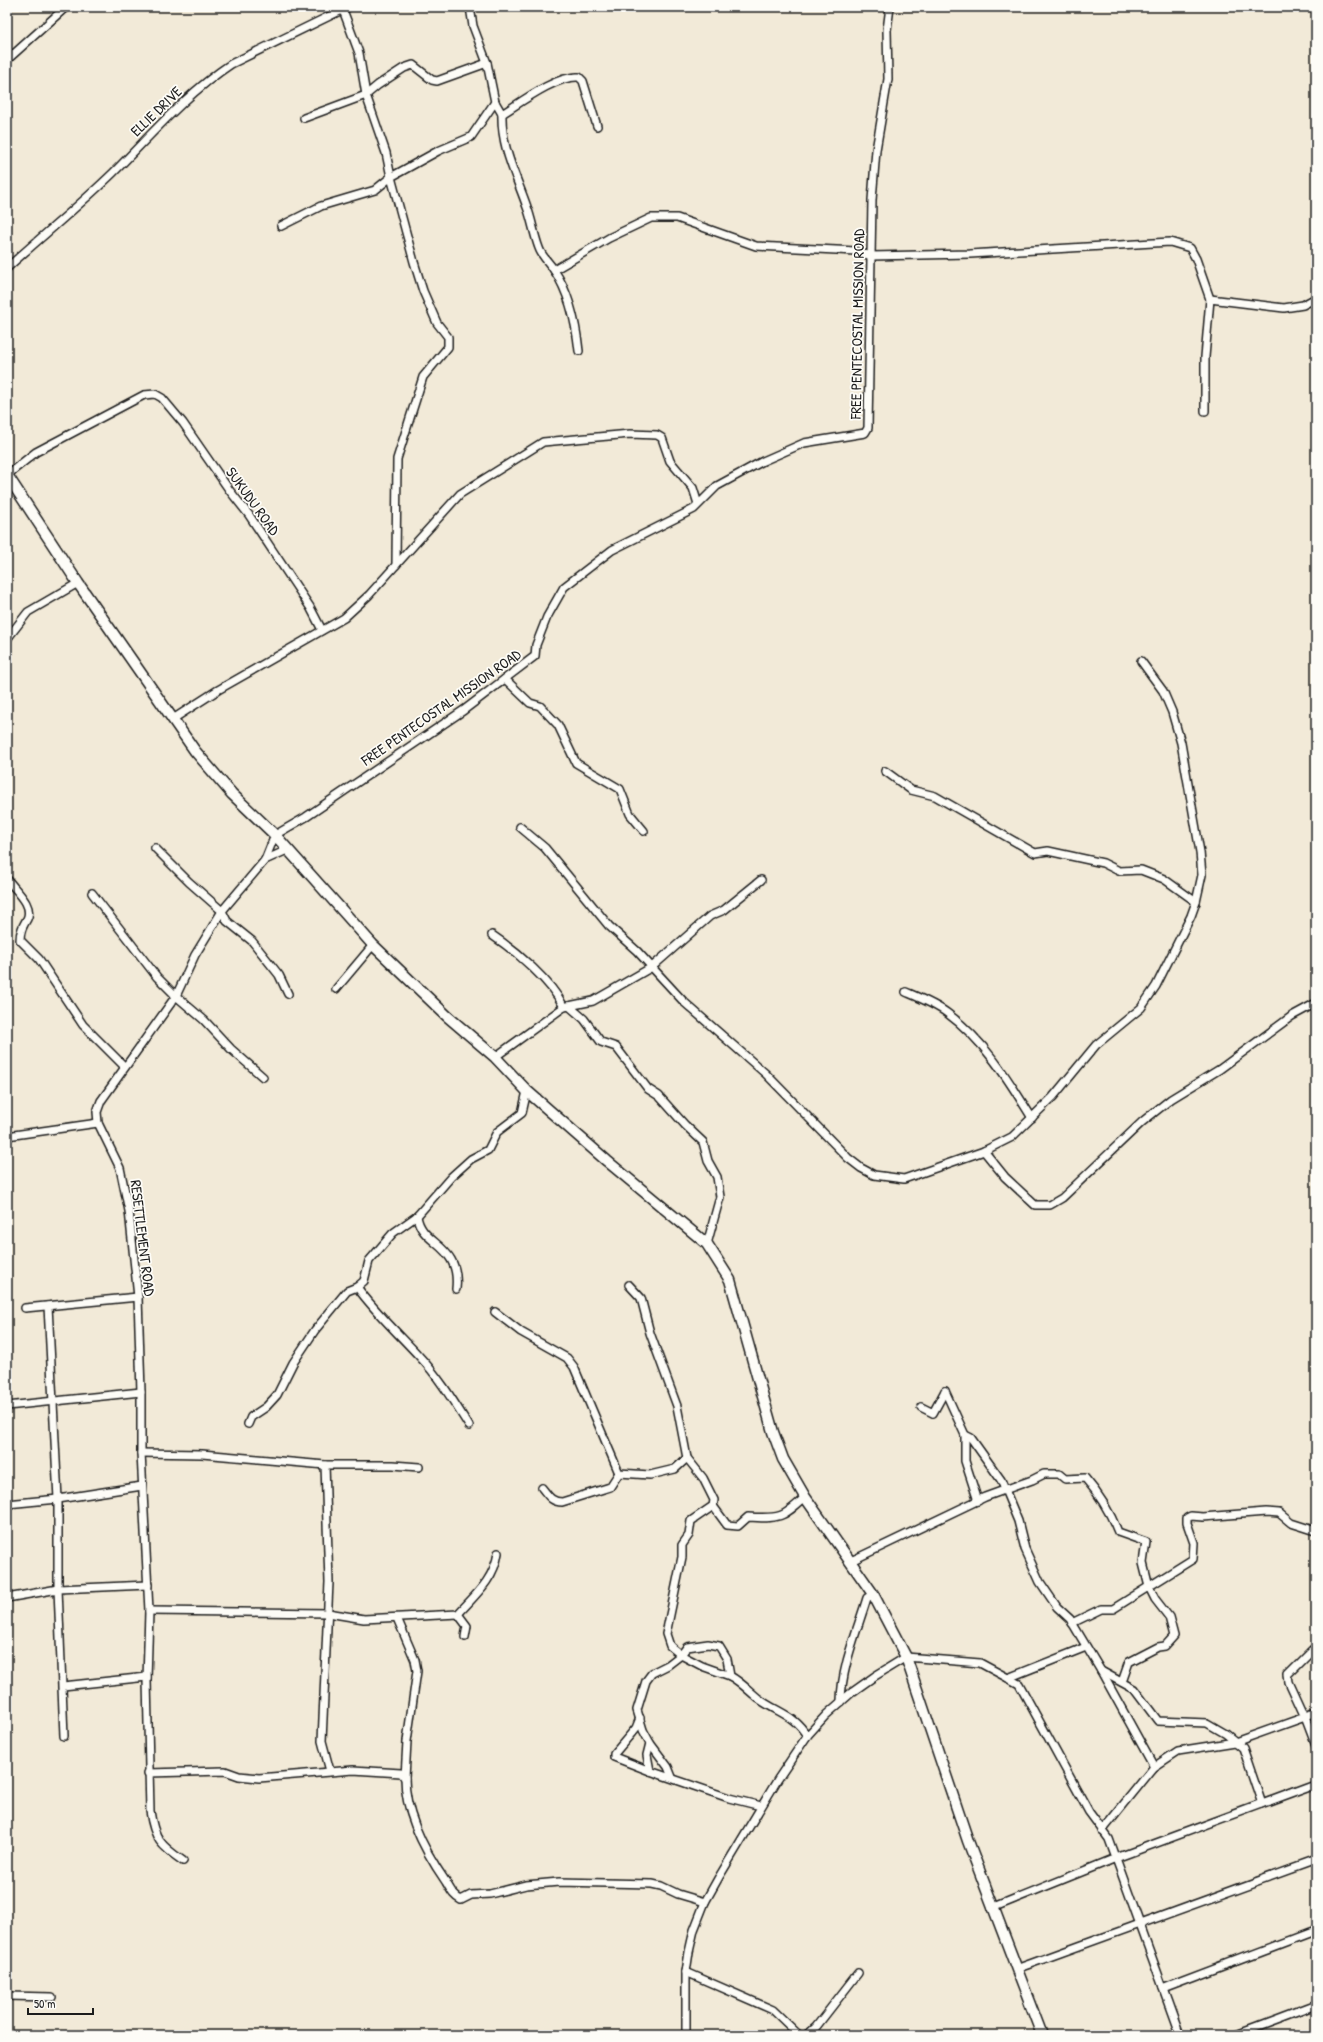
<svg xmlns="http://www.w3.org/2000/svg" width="1323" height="2042" font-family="'Patrick Hand',sans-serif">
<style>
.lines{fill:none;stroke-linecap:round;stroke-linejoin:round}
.minor-casing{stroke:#1c1c1c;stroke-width:10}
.secondary-casing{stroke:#1c1c1c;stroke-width:13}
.minor{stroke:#fdfcf7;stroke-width:7}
.secondary{stroke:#fdfcf7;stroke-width:10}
.labels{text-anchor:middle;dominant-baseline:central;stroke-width:3.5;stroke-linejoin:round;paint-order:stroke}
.street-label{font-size:15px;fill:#1c1c1c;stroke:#fdfcf7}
</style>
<rect width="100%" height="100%" fill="#f2ead8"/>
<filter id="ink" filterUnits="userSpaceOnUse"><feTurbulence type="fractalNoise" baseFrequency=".025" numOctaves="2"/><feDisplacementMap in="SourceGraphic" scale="8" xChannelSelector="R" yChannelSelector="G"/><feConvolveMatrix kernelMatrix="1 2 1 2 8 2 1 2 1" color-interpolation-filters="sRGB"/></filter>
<g filter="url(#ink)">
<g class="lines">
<defs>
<g id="minor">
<path d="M470,7L473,26L487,63L495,102L502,114C521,102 557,75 579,77L583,81L597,126"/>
<path d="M7,60L66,7"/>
<path d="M502,114C501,148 516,175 527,207C532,220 534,235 539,248C542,257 549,262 554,270C570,294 576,323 579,351"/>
<path d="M304,118L366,95L378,85L404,68L413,65L432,80L437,81L487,63"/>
<path d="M281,226L321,206L375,190L391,177L438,151L471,137L495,102"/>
<path d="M7,268C42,236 79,206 113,173C151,135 186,94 231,64L348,7"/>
<path d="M554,270L609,238L651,218H677L756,246L856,251L871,256L970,254L1170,242L1190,248L1196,259L1210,299L1205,357V411"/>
<path d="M1210,299L1284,308L1303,305L1316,298"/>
<path d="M7,475L36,452L144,395L155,394L162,398L183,423L230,491L249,515L310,607L322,630"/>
<path d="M396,565L460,494L543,442L630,434L657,435L662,438L670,461L693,488L698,504"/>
<path d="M7,639L28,612L78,583"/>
<path d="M505,679L530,703L540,706L558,725L576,763L620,789L630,814L644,831"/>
<path d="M173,719L218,690L344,618L369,595L396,565L397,459L423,377L448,347V337L437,323L423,291L414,262L391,177L386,153L366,95L359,53L343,10"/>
<path d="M885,771L911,790L935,796L1035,853L1048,851L1103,863L1119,871L1141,870L1164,879L1196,902"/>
<path d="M520,827L545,848L609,926L637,951L684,1002L766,1074L848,1158L861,1168L874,1175L904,1179L984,1151L1012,1137L1053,1097L1096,1045L1141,1008L1156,986L1191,916L1196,902L1202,875L1200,852L1181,743L1172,712L1163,691L1141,661"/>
<path d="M155,848L189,882L222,911L227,921L252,941L279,975L288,994"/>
<path d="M265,860L287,850"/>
<path d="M8,880C16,891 34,905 27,919C23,926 20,931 20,940L39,959L83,1025L124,1066"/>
<path d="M92,893L157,977L176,996L204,1020L231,1049L263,1077"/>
<path d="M492,935C517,952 551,981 564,1007"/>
<path d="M336,989L373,945"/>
<path d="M906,992C920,998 935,1004 947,1013C985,1041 1008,1079 1032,1118"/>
<path d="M569,1006L584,1019L601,1042L616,1047L648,1089L659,1096L685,1125L703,1142L708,1161L717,1177L720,1197L707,1244"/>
<path d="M495,1057L564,1007L593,1001L652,967L710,916L724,910L761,880"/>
<path d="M7,1136L98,1123"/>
<path d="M984,1151L1005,1177L1035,1205H1050L1062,1198L1142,1122L1171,1099L1220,1069L1292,1016L1316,1003"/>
<path d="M417,1216C421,1246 461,1243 456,1289"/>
<path d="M629,1285L641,1298L650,1333L677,1406L687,1458L703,1478L714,1500L713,1506L691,1521L689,1535L682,1545V1557L666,1634L670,1646L681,1655L687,1647L708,1644L719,1646L727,1659L730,1676C741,1682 749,1691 759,1699C778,1713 795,1715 807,1736"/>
<path d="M357,1287C375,1312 398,1333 419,1356C439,1377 454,1402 469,1426"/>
<path d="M48,1306L58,1499V1589L64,1736"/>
<path d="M25,1308L138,1297"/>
<path d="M495,1312L521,1332L567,1358L574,1367L619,1473L650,1475L675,1469L687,1458"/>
<path d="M945,1391L965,1435V1461L978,1501"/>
<path d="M7,1406L141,1392"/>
<path d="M921,1407L933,1413L945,1391"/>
<path d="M248,1424L251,1417L266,1407L277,1395L293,1363L315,1330L347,1291L357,1287L364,1281L369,1261L393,1233L417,1216L451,1177L471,1159L488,1150L497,1132L522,1113L527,1091"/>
<path d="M965,1435L971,1438L1001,1480L1018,1521L1025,1549L1040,1582L1057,1607L1070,1619L1101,1671L1134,1689L1158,1721L1207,1723L1226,1734L1243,1748L1262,1804"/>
<path d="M141,1453L202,1454L325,1465H393L419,1467"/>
<path d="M325,1465L329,1582L322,1741L330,1771"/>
<path d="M542,1488C548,1495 551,1502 562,1502L610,1487L619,1473"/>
<path d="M7,1504L58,1499L142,1486"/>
<path d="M713,1506L727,1525L738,1526L748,1517C779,1519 783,1518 805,1497"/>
<path d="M851,1561L985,1497L1032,1480L1044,1474H1059L1065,1479L1085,1478C1099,1494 1110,1512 1118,1532L1146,1542L1143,1563L1149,1587L1155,1599L1169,1617L1174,1636L1165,1646L1158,1647L1129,1662L1122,1682"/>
<path d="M7,1598L58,1589L148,1585"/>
<path d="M149,1611L328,1613L364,1619L458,1614C475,1595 494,1580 498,1553"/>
<path d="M458,1614L467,1626L465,1637"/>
<path d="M397,1618L415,1660L417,1671L407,1741L405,1778"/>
<path d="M1072,1623L1101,1609H1113L1193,1559L1194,1543L1187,1523V1518L1191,1516L1203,1517L1266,1512L1279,1513L1291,1523L1316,1531"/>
<path d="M1101,1671L1154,1767"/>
<path d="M730,1676L702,1666L681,1655L668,1665L652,1673L646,1681L637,1710L643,1730L650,1743L647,1755L650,1771L729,1798L761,1806"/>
<path d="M1008,1678L1086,1647"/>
<path d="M63,1686L147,1677"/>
<path d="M841,1702C841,1668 857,1631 867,1598L873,1594"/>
<path d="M1316,1713L1305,1717L1316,1746"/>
<path d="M640,1718L636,1728L614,1754V1757L650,1771"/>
<path d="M650,1743L668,1767L672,1777"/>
<path d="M148,1773L225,1771L239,1776L259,1778L353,1770L401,1773L405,1778C405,1814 426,1853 446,1882C451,1890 453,1896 461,1900L471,1895L490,1894L526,1885L559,1882L652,1884L661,1886L678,1894L705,1902"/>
<path d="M1102,1831L1154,1767L1178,1751L1235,1742L1305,1717L1289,1682L1288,1675L1316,1647"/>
<path d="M183,1861C161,1846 154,1839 150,1811L147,1680L149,1611L141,1453V1392L138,1297L129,1211L120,1168L98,1123L97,1112L101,1101L176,996L195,955L222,911L265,860L275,835L306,817L464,710L535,656L536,645L547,617L564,587L612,550L694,509L717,486L763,461L804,443L865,433L868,428L872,200L876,150L888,79L887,30L890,7"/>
<path d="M992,1908L1116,1858L1316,1784"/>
<path d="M1016,1969L1316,1860"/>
<path d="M686,1972L773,2010L799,2035"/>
<path d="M1163,1988L1316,1930"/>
<path d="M7,1996L52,1997"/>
<path d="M686,2035V1972L689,1952L694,1930L705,1902L719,1877L778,1779L807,1736L826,1715L851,1693L875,1676L906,1657L980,1663L1019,1684L1089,1812L1109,1839L1180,2035"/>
<path d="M807,2035L816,2027L858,1973"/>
<path d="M1236,2035L1316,2005"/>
</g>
<path id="secondary" d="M7,475L78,583L195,751L232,794L275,835L373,945L447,1016L495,1057L527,1091L607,1161L707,1244L730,1280L773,1432L783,1459L805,1497L873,1594L906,1657L968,1841L1042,2035"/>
</defs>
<use href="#minor" class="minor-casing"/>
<use href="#secondary" class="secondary-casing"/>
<use href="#minor" class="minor"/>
<use href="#secondary" class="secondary"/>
</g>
</g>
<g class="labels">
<g class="street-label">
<text transform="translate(156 111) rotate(-44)">ELLIE DRIVE</text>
<text transform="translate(857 324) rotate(-89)">FREE PENTECOSTAL MISSION ROAD</text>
<text transform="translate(253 501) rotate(54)">SUKUDU ROAD</text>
<text transform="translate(441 707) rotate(-35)">FREE PENTECOSTAL MISSION ROAD</text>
<text transform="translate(143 1238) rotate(83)">RESETTLEMENT ROAD</text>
</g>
</g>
<rect width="1323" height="2042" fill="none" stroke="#fdfcf7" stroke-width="24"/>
<rect x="12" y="12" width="1299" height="2018" fill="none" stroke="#1c1c1c" stroke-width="1.5" filter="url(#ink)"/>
<path d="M28 2008v6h65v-6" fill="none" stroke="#1c1c1c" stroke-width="2"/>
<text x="34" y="2008" font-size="12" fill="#1c1c1c" stroke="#fdfcf7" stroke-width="3" paint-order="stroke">50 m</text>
</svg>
